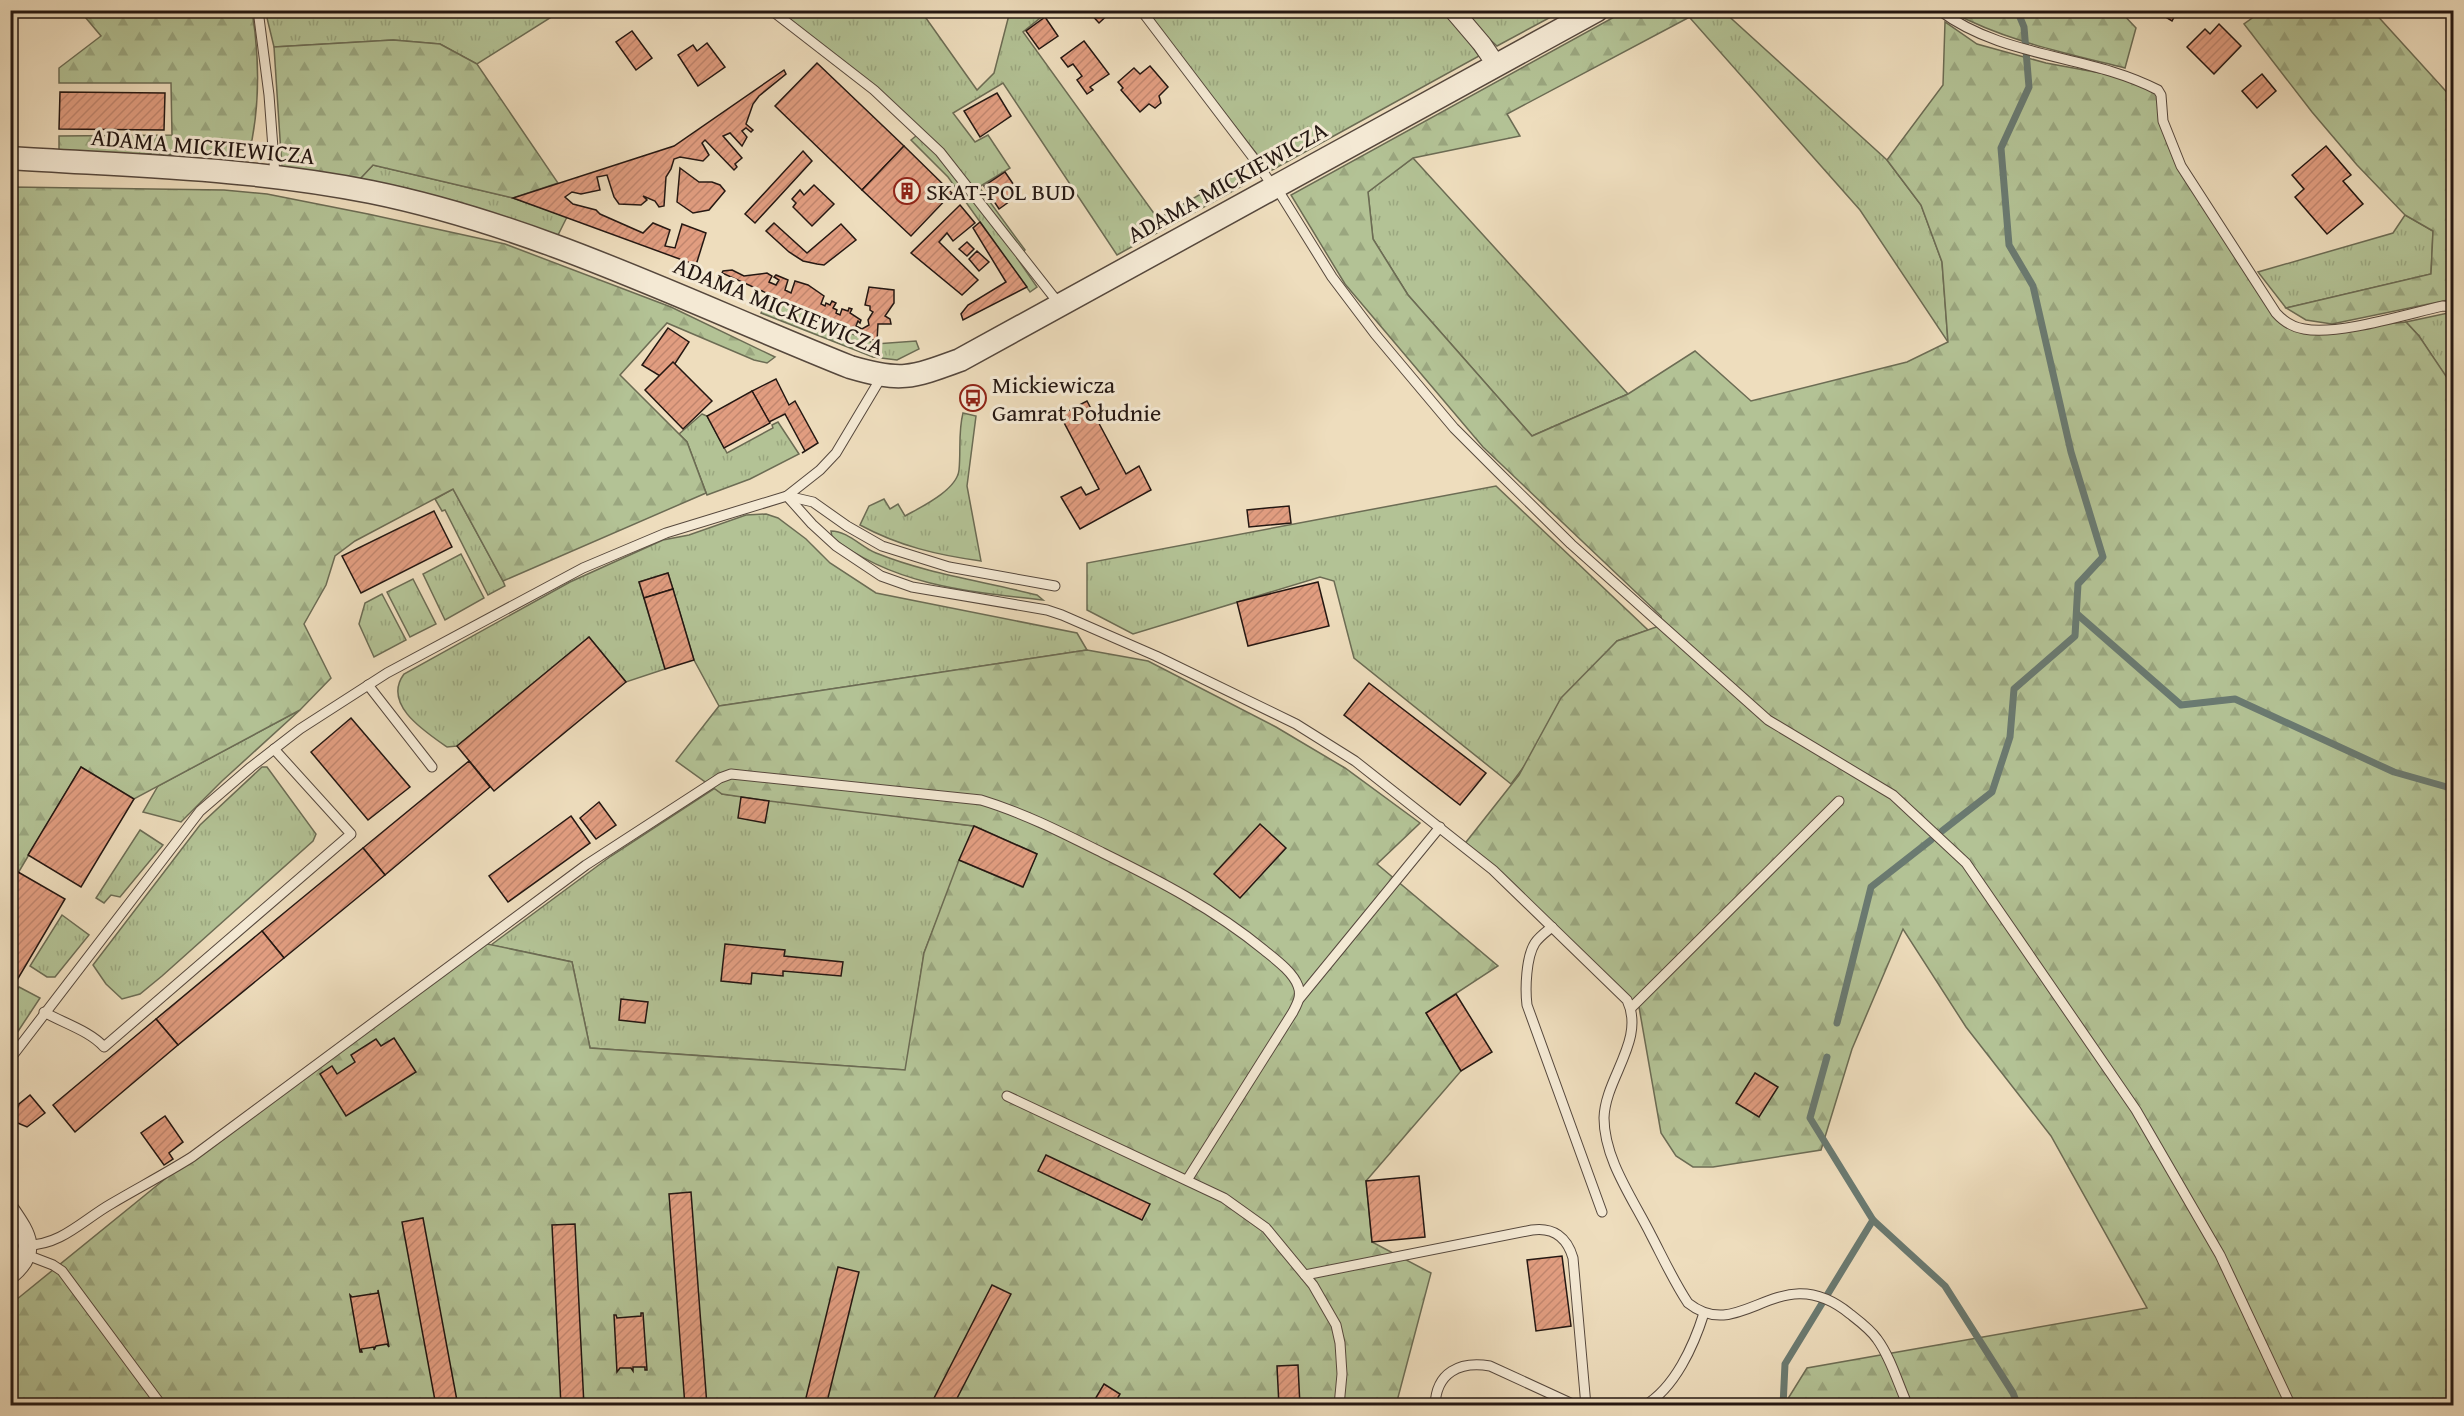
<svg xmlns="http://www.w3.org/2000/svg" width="2464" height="1416" font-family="'Gentium Book Plus',serif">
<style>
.grass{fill:url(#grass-tufts);stroke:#6c6c54;stroke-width:1.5}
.forest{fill:url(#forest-firs);stroke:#6c6c54;stroke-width:1.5}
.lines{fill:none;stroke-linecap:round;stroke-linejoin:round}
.stream{stroke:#6a7a71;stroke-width:7}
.building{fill:url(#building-hatch);stroke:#241712;stroke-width:1.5}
.service-casing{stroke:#56483d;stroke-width:11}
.minor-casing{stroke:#56483d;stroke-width:20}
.tertiary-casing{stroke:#56483d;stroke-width:25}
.service{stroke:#f4e9d4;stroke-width:9}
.minor{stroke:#f4e9d4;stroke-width:18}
.tertiary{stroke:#f4e9d4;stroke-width:22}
.labels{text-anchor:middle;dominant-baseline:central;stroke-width:6;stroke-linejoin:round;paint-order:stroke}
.street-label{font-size:24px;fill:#241712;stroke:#f4e9d4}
.poi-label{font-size:24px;fill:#241712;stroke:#f4e9d4;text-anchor:start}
</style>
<defs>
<pattern id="grass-tufts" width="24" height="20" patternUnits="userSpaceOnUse" patternTransform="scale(1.5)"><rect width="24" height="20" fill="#b3c295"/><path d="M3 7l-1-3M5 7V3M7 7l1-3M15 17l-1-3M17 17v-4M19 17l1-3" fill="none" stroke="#9aa67f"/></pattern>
<pattern id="forest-firs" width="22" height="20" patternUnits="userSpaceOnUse" patternTransform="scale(1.5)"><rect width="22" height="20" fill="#b3c295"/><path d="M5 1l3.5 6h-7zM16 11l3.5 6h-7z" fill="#9aa67f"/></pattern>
<pattern id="building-hatch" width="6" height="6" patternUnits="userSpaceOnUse" patternTransform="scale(1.5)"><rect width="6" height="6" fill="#e19d80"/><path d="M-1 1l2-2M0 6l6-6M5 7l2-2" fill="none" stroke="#c1866e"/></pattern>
</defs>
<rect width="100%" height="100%" fill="#eeddbd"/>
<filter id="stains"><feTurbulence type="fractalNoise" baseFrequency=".00333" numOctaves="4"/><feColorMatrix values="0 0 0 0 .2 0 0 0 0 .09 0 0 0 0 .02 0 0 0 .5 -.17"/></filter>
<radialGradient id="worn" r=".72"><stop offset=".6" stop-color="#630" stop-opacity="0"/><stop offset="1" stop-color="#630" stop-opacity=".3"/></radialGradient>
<g class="grass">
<path d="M277,10L561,11L477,64L440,44L393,40L274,47L267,18Z"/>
<path d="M779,11H921L977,90L994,73L1010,11H1043L1045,14L1023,32L1158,219L1235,174L1242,186L1117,255L1003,83L953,113L975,142L988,135L1010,168L979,187L1025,250L1017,258L1037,287L1030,292L948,177L911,140L921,132L846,65Z"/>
<path d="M1145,11H1447L1479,56L1272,170L1263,162Z"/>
<path d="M1459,11H1562L1497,46Z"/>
<path d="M1701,11H1723L1887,160L1921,205L1942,262L1948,342L1860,210L1690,18Z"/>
<path d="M1413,158L1628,394L1532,436L1408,295L1373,239L1368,192Z"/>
<path d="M373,165L513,198L567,217L557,237L459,202L358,181Z"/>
<path d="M2405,215L2433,231L2431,274L2286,308L2258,272L2393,233Z"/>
<path d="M769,297L875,344L916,341L919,349L897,360L873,357L761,313Z"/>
<path d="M2448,313L2453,315V388L2419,336L2406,322Z"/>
<path d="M963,413L976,416L967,486L981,561C937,555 899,546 860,525L869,506L884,499L890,509L898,504L905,516C921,507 957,490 959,470C961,451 958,432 963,413Z"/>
<path d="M702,414L707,416L727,453L773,428L772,425L778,422L799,454L750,479L707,495L687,442L679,434Z"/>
<path d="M1496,486L1648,630L1617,641L1511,784L1354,658L1334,581L1320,577L1133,634L1087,610V563Z"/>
<path d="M453,489L503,581L505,586L488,595L445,510L442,511L435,499Z"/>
<path d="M766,514L778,518L806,539L830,563L876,593L1077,633L1087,650L719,706L694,660L668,573L639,582L665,669L626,682L589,637L457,746L447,747C424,731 382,704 404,674L570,582L663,540L689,535L746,515Z"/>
<path d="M831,531C848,531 861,547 876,553C928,574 983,581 1037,595L1043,600C969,592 892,585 832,537Z"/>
<path d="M461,554L484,598L445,620L423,574Z"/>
<path d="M413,579L436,624L410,637L387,592Z"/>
<path d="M382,594L406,640L374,657L359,624L365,603Z"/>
<path d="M300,710L222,781L181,822L143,812L158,786Z"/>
<path d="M262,767H267L316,834L313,841L162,976L140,994L122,999L106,984L93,965L200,825Z"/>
<path d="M715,788L722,794L974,826L924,953L906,1070L590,1048L572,962L491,945L611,856Z"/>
<path d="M140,830L163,845L120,897L111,895L104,903L96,898Z"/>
<path d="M62,915L89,935L55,977H47L30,966Z"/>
<path d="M19,987L40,998L11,1042V1001Z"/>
</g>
<g class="forest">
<path d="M80,11H252C259,54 260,97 252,140L234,155L59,153V136L172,135L171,83H59V68L101,36Z"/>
<path d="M1625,11H1701L1507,114L1520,136L1413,158L1368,192L1373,239L1408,295L1532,436L1628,394L1695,351L1751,401L1907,362L1948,342L1942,262L1921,205L1887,160L1943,85L1945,22L1977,44L2046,63L2106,74L2158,90L2169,140L2276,313L2292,326L2335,329L2406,322L2419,336L2454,388L2453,1405H1784L1807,1368L2147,1308L2051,1136L1966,1027L1903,929L1852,1049L1821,1150L1713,1167H1693L1676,1156L1661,1133L1639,1007L1608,981L1463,846L1519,775L1561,698L1617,641L1662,625L1661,616L1483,447L1345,284L1291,195Z"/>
<path d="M1950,11H2120L2136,28L2125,68C2065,53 2005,41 1950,11Z"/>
<path d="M2262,11H2373L2453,99V299L2332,324L2306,320L2286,308L2431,274L2433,231L2405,215L2357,165L2312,112L2244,24Z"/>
<path d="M393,40L440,44L477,64L558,183L513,198L373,165L358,181L282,169L274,47Z"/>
<path d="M11,187L224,190L267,194L368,214L505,244L671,307L775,357L767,363L754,360L667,323L620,375L687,442L706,493L503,581L453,489L355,541L335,556L326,585L304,624L331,678L300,710L134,799L81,767L11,885Z"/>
<path d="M1087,650L1148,661L1276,727L1345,768L1420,823L1377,864L1498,966L1426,1013L1461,1071L1366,1181L1372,1242L1431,1273L1396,1405L11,1406V1304L192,1157L478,942L572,962L590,1048L905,1070L924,953L959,860L1022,887L1037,854L974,826L769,801L722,794L676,761L719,706Z"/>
</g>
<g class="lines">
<g class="stream">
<path d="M2077,614L2181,705L2235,699L2394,772L2454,789"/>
<path d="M1942,831L1992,792L2010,737L2014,689L2075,636L2078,584L2103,557L2071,452L2033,286L2009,245L2001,148L2029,87L2024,27L2017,10"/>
<path d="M1837,1023L1871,887L1931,840"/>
<path d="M1827,1057L1810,1118L1873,1220L1945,1286L2013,1393L2018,1406"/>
<path d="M1783,1406L1785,1364L1873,1220"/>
</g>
</g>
<g class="building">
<path d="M1087,10H1113L1099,23Z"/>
<path d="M2154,10H2178L2172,21Z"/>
<path d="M1045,17L1058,36L1039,49L1026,31Z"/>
<path d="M2219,24L2241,46L2214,74L2187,47L2205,29L2210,34Z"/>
<path d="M632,31L652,58L636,70L616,42Z"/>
<path d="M1084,41L1109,74L1090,87L1093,90L1087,94L1077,80L1082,76L1073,64L1068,67L1061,58Z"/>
<path d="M707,43L725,67L698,86L678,55L693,45L697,51Z"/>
<path d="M817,63L904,146L862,190L775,106Z"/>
<path d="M1150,66L1168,87L1159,96L1161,103L1155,108L1149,104L1140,112L1121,90L1123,88L1118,82L1134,68L1140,74Z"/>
<path d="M784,70L786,74L759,96L753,104L746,124L753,130L751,132L746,128L742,131L747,137L742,146L730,133L723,136L742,158L735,164L737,167L734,170L705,140L702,143L709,155L703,161L680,157L674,159L671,169L666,177L664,206L659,207L655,201L643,196L647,200L641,205L619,204L614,197L607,175L597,177L600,190L581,194L572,192L565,197L573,204L596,210L600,214L643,233L653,223L670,230L665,246L675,248L682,224L706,233L696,265L513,198L674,146Z"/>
<path d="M2262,74L2276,91L2257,108L2242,91Z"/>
<path d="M60,92L165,93L164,130L59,129Z"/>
<path d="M997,93L1011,116L980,137L964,111Z"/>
<path d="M904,146L952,193L911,236L862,190Z"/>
<path d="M2326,146L2351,175L2343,181L2363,204L2327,234L2295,197L2304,189L2292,175Z"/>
<path d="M803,151L812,161L755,223L745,214Z"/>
<path d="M680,168L699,182H712L720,185L725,191L709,210L693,213L677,202Z"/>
<path d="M1005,172L1020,194L999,209L984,186Z"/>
<path d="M814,185L834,204L812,226L793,207L796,203L792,199L800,190L804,195Z"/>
<path d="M960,205L975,223L953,241L947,233L939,242L978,280L962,295L911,253Z"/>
<path d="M980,222L1027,287L963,320L961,314L968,305L1006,282L973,228Z"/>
<path d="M774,223L807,253L841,224L856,240L824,265L817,264L803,261L789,252L766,231Z"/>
<path d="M967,242L974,249L967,256L959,249Z"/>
<path d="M977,251L989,262L979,271L969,259Z"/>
<path d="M732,270L744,276L767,273L772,276L769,282L776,285L779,280L774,277L776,275L788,280L785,290L791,293L795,281L808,285L824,296L821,304L825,306L826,303L830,305L832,301L836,303L833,308L837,310L836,313L840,315L842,309L848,311L849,308L852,309L850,313L861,320L860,323L858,321L856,326L862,329L869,325L868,320L873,312L870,310V306L865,305L869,287L894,290V303L885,316L890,319L891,324H878L877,341L864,337L722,273L723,271Z"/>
<path d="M668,328L689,342L665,379L642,365Z"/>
<path d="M673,362L712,401L683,429L645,390Z"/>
<path d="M776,379L789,405L795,401L818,443L802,453L805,451L785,414L769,422L752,391Z"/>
<path d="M752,391L770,423L724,448L707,416Z"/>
<path d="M1087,401L1126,474L1139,466L1151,490L1080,529L1061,497L1081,487L1086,495L1099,489L1060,415Z"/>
<path d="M1289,506L1291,523L1249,527L1247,510Z"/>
<path d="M434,511L452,547L361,593L342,556Z"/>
<path d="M668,573L673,589L644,598L639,582Z"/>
<path d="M1318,582L1329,626L1248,646L1237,602Z"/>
<path d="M673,589L694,660L665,669L644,598Z"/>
<path d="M589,637L626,682L494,791L457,746Z"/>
<path d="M1369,683L1486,773L1460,805L1344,715Z"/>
<path d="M351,718L410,787L368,820L311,752Z"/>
<path d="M469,761L490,787L385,875L363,848Z"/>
<path d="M81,767L134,799L81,887L28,855Z"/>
<path d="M741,797L769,801L765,823L738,818Z"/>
<path d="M599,802L616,825L596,839L580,818Z"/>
<path d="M571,816L590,843L508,902L489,876Z"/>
<path d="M1260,824L1286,848L1240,898L1214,874Z"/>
<path d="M974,826L1037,854L1023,887L959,860Z"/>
<path d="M363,848L385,875L284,958L262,931Z"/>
<path d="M18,872L65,899L10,992V885Z"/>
<path d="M262,931L284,958L178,1045L156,1019Z"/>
<path d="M725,944L785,950L784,956L843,962L841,976L783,971V976L752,973L751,984L721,981Z"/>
<path d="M1456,994L1492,1052L1461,1071L1426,1013Z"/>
<path d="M621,999L648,1002L645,1023L619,1020Z"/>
<path d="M156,1019L178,1045L75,1132L53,1105Z"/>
<path d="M394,1038L416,1072L346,1116L320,1074L332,1066L337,1074L355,1062L351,1055L376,1039L381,1046Z"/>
<path d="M1755,1073L1778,1087L1759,1117L1736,1103Z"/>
<path d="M30,1095L45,1113L27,1127L13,1121L19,1104Z"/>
<path d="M10,1102L18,1104L12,1121H10Z"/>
<path d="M165,1116L183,1142L169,1153L173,1159L164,1165L141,1133Z"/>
<path d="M1046,1155L1150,1204L1142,1220L1038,1171Z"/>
<path d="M1419,1176L1425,1237L1372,1242L1366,1181Z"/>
<path d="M691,1192L707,1406H685L669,1194Z"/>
<path d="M423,1218L458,1406H436L402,1222Z"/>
<path d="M575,1224L584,1406H561L552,1225Z"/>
<path d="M1562,1256L1571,1326L1536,1331L1527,1260Z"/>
<path d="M838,1267L859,1272L826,1406H804Z"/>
<path d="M992,1285L1011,1294L953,1406H930Z"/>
<path d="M378,1290L389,1347L387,1344L376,1346L374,1350V1347L361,1349L362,1352H360L350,1295L352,1297L378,1293Z"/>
<path d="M641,1313H643L647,1370H645V1367H633V1371L631,1368H620L617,1372L614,1315H616L617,1318L641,1316Z"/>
<path d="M1298,1365L1300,1406H1279L1277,1366Z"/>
<path d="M1104,1384L1120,1394L1113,1406H1091Z"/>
</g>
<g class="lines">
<defs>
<g id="service">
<path d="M258,10L269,95L275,175"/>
<path d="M771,10L874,90L940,152L1060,305"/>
<path d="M1141,10L1258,164L1273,187"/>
<path d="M1939,10C2004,59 2089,54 2158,90L2161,95L2163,121L2181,166L2276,313C2284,322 2292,327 2304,329C2337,336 2407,314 2443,306L2454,307"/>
<path d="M1276,187L1332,277L1375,334L1454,428L1501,475L1571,544L1768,720L1893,795L1966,863L2136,1110L2220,1255L2291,1406"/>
<path d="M882,376L836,453L820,470L787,496L812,524L836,546L881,576L912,587L1047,610L1062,615L1156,656L1296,724L1355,761L1493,870L1627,1000C1646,1040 1605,1078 1604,1118C1604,1159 1633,1199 1651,1235C1663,1258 1674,1282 1688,1303C1742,1346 1779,1256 1850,1314C1859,1321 1870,1329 1877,1339C1891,1358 1898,1384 1908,1406"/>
<path d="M368,685L432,767"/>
<path d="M1552,927C1546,932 1539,937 1535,943C1526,957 1525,989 1527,1005L1602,1212"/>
<path d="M1300,998L1440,827"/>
<path d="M1631,1008L1839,801"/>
<path d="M44,1012C63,1023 90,1031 104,1047L351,834L274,749"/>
<path d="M10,1059L200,811L251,767L300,729L387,673L583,568L666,533L787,496L813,502L847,526L882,546L949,567L1055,586"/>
<path d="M1007,1096L1224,1198L1266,1228L1313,1285L1336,1325L1340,1343L1342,1374L1339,1406"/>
<path d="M28,1245C61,1245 83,1220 111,1204C138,1188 165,1174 192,1157L586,865L720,778L731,774L981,800C1024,813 1063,833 1103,853C1160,881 1214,909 1264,950C1275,959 1293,972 1298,986C1302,996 1297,1004 1293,1012L1187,1180"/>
<path d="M27,1255L53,1265L62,1271L162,1406"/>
<path d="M1305,1275L1532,1230C1553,1227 1567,1237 1573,1258L1586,1406"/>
<path d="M1435,1406C1436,1372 1460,1361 1490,1366L1577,1406"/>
<path d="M1644,1406C1675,1388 1694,1345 1704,1313"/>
</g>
<g id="minor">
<path d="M1453,10L1482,44L1497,66"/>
<path d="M10,1210C28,1236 38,1252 10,1275"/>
</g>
<path id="tertiary" d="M10,158C131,166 252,168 371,192C538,226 692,304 850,367C901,382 911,378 960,360L1597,10"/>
</defs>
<use href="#service" class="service-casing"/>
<use href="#minor" class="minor-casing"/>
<use href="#tertiary" class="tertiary-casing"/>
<use href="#service" class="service"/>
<use href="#minor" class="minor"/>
<use href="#tertiary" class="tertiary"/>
</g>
<defs>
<symbol id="building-ring" viewBox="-11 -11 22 22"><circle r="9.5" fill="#f4e9d4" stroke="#8f2418" stroke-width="1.5"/><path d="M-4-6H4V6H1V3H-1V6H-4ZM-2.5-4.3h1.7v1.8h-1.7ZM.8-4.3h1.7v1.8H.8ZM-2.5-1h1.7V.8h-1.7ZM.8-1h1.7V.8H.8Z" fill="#8f2418"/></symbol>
<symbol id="bus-ring" viewBox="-11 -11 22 22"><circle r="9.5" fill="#f4e9d4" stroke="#8f2418" stroke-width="1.5"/><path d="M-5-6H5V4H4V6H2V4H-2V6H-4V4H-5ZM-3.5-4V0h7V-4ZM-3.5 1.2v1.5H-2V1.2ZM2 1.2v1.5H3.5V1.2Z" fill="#8f2418"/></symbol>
</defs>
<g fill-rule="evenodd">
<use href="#building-ring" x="892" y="176" width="30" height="30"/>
<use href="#bus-ring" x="958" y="383" width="30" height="30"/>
</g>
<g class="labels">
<g class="street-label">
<text transform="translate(203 146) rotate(5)">ADAMA MICKIEWICZA</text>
<text transform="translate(1227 182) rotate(-29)">ADAMA MICKIEWICZA</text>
<text transform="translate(779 306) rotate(22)">ADAMA MICKIEWICZA</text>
</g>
<g class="poi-label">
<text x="926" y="191">SKAT-POL BUD</text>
<text x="992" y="384">Mickiewicza<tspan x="992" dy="28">Gamrat Południe</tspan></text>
</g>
</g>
<rect width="2464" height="1416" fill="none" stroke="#eeddbd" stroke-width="36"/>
<rect x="12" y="12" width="2440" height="1392" fill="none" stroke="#241712" stroke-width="3"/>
<rect x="18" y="18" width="2428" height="1380" fill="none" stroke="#241712" stroke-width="1.5"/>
<rect width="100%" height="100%" filter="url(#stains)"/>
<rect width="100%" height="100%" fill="url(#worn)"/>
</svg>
